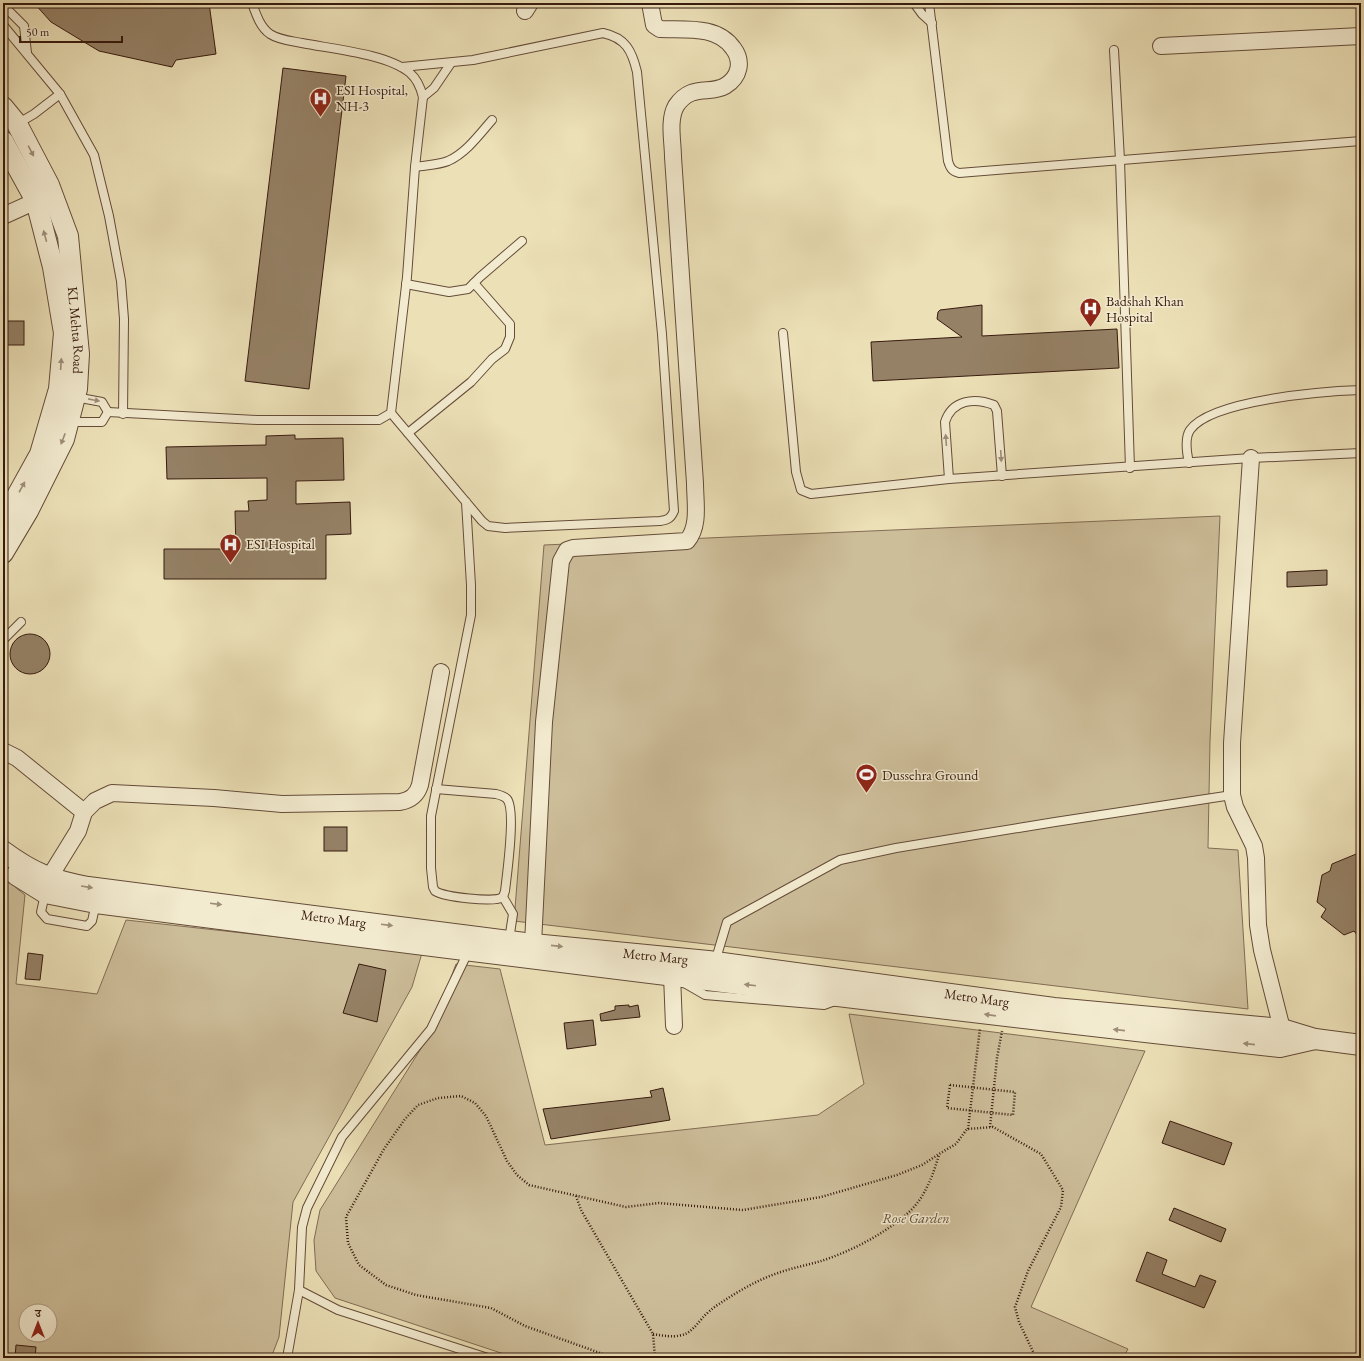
<svg xmlns="http://www.w3.org/2000/svg" width="1364" height="1361" font-family="'EB Garamond','Noto Serif Devanagari',serif">
<style>
.green{fill:#cdbe9a;stroke:#826c54;fill-rule:evenodd}
.building{fill:#958166;stroke:#371a0e}
.lines{fill:none;stroke-linecap:round;stroke-linejoin:round}
.service-casing{stroke:#644c38;stroke-width:10}
.minor-casing{stroke:#644c38;stroke-width:18}
.tertiary-casing{stroke:#644c38;stroke-width:22}
.path{stroke:#371a0e;stroke-width:2.5;stroke-dasharray:1 2;stroke-linecap:butt}
.service{stroke:#f3ebd0;stroke-width:8}
.minor{stroke:#f3ebd0;stroke-width:16}
.tertiary{stroke:#f3ebd0;stroke-width:20}
.oneway{fill:#9e8d79}
.labels{text-anchor:middle;dominant-baseline:central;stroke-width:3;stroke-linejoin:round;paint-order:stroke}
.poi-label{font-size:14px;fill:#371a0e;stroke:#f3ebd0;text-anchor:start}
.street-label{font-size:14px;fill:#371a0e;stroke:#f3ebd0}
.park-label{font-size:14px;font-style:italic;fill:#644b38;stroke:#f3ebd0}
</style>
<rect width="100%" height="100%" fill="#ece0b7"/>
<filter id="stains"><feTurbulence type="fractalNoise" baseFrequency=".005" numOctaves="4"/><feColorMatrix values="0 0 0 0 .2 0 0 0 0 .09 0 0 0 0 .02 0 0 0 .5 -.17"/></filter>
<radialGradient id="worn" r=".72"><stop offset=".6" stop-color="#630" stop-opacity="0"/><stop offset="1" stop-color="#630" stop-opacity=".3"/></radialGradient>
<g class="green">
<path d="M1220,516L1210,741L1208,848L1238,850L1248,1009L514,921L544,545Z"/>
<path d="M3,877L25,895L16,984L97,994L126,920L422,953L412,987L293,1202L279,1337L271,1358H3ZM26,1311H50V1335H26Z"/>
<path d="M456,964L500,969L545,1145L818,1115L864,1084L849,1014L1145,1051L1031,1307L1128,1349L1123,1358H516L335,1298L316,1271L314,1240L320,1210L430,1034Z"/>
</g>
<g class="building">
<path d="M34,3H209L216,54L176,60L172,67L99,51L51,22Z"/>
<path d="M283,68L346,76L309,389L245,381Z"/>
<path d="M982,305V336L1117,329L1119,368L873,381L871,342L962,337L937,319L938,312L940,310Z"/>
<rect x="3" y="321" width="21" height="24"/>
<path d="M295,435V439L343,438L344,480L296,481V504L350,502L351,534L326,535V579H164V549H236L235,511H249L248,501L267,500V478L167,479L166,447L266,445V436Z"/>
<path d="M1327,570V585L1287,587V572Z"/>
<circle cx="30" cy="654" r="20"/>
<rect x="324" y="827" width="23" height="24"/>
<path d="M1361,852V940L1354,931L1344,935L1321,917L1326,909L1317,902L1322,875L1330,871L1332,864Z"/>
<path d="M28,953L43,955L40,980L25,979Z"/>
<path d="M359,964L386,970L377,1022L343,1013Z"/>
<path d="M629,1005V1007L638,1005L640,1017L601,1021L600,1014L615,1010V1006Z"/>
<path d="M593,1020L596,1045L567,1049L564,1023Z"/>
<path d="M663,1088L670,1120L551,1139L543,1109L652,1097L650,1091Z"/>
<path d="M1170,1121L1232,1143L1224,1165L1162,1143Z"/>
<path d="M1174,1208L1226,1229L1221,1242L1169,1220Z"/>
<path d="M1147,1252L1167,1260L1162,1274L1195,1287L1200,1275L1216,1281L1204,1308L1136,1281Z"/>
<path d="M16,1345L36,1347L35,1358H15Z"/>
</g>
<g class="lines">
<defs>
<g id="service">
<path d="M914,3L922,14L932,23"/>
<path d="M929,3L948,161C950,168 952,171 959,173L1361,141"/>
<path d="M3,5L24,26L27,53"/>
<path d="M3,25L60,94L34,114L17,124"/>
<path d="M1114,50L1120,160L1130,468"/>
<path d="M60,94L94,155L109,216L121,281L124,319L123,414"/>
<path d="M423,97L434,88L451,63"/>
<path d="M415,167C426,165 438,165 448,161C466,153 479,135 492,120"/>
<path d="M406,284L449,292L468,289L480,277L522,241"/>
<path d="M783,333L796,472L801,490L811,494L949,479L1251,458L1361,453"/>
<path d="M75,397L102,402L108,412"/>
<path d="M108,412L257,420H379L391,413L407,277L415,167L423,97C421,89 417,79 410,73C388,54 332,49 302,43C292,41 279,40 270,34C260,27 256,14 252,3"/>
<path d="M391,413L482,521L488,526L505,528L660,521C668,520 671,518 674,511L662,334L637,72C632,51 626,38 603,33L473,60L402,67"/>
<path d="M69,420L79,422H102L108,412"/>
<path d="M408,433L471,382L492,359L505,349L510,337V324L474,283"/>
<path d="M1189,463C1187,454 1184,439 1190,430C1211,400 1325,391 1361,390"/>
<path d="M949,479L945,422C952,400 974,397 994,405L997,411L1002,476"/>
<path d="M466,502L471,585V615L431,816V868L433,887L435,891C444,897 495,903 503,897"/>
<path d="M3,640L21,622"/>
<path d="M436,789L496,794C500,795 504,796 507,799C516,810 507,874 505,891L503,897L513,914L509,940"/>
<path d="M45,894L41,912L47,919L87,926L92,921L96,903"/>
<path d="M715,962L727,922L840,860L896,848L1055,822L1232,795"/>
<path d="M686,984L705,995L824,1005L835,1001"/>
<path d="M299,1290L338,1310L488,1358"/>
<path d="M287,1358L299,1290L302,1227L307,1208L342,1137L431,1029L468,952"/>
</g>
<g id="minor">
<path d="M525,11L530,3"/>
<path d="M1161,46L1361,36"/>
<path d="M3,216L36,201"/>
<path d="M1251,458L1232,743V795L1235,807L1254,846L1256,858L1258,925L1262,950L1282,1029L1281,1040"/>
<path d="M3,751L17,758L84,812"/>
<path d="M47,887L49,878L78,831L84,812L95,801L112,793L214,798L282,804L400,802C411,800 417,795 420,785L441,672"/>
<path d="M533,944L544,722L561,561L567,550L573,548L687,541C700,526 695,502 695,483L673,157C673,142 668,120 676,106C691,83 710,95 725,86C740,77 743,61 733,48C717,25 685,30 660,29L654,25L650,3"/>
<path d="M672,975L674,1026"/>
</g>
<g id="tertiary">
<path id="s1" d="M3,107L17,124L49,185L68,236L79,354L77,389L64,439L28,511L3,553"/>
<path d="M3,141L36,201L53,267L64,333L59,389L40,454L3,521"/>
<path id="s2" d="M3,851C33,873 51,880 88,887L533,944L708,961L1054,1008L1282,1029L1315,1039L1361,1045"/>
<path d="M16,875L45,893L96,903C490,954 885,1004 1280,1047L1315,1039"/>
</g>
</defs>
<use href="#service" class="service-casing"/>
<use href="#minor" class="minor-casing"/>
<use href="#tertiary" class="tertiary-casing"/>
<g class="path">
<path d="M950,1085L1015,1092L1013,1115L947,1108Z"/>
<path d="M990,1127L997,1058L1002,1031"/>
<path d="M968,1129L980,1028"/>
<path d="M576,1196L581,1210L653,1334L655,1358"/>
<path d="M653,1334C699,1343 689,1323 719,1304C737,1292 757,1280 778,1273C792,1268 807,1265 821,1261C852,1251 884,1234 908,1213C925,1198 933,1175 939,1155"/>
<path d="M614,1358L525,1326L491,1308L416,1295L386,1285L359,1265L348,1243L346,1217L384,1149L405,1119L418,1105L438,1098L461,1096L475,1103L486,1116L507,1161L517,1175L529,1185L626,1207L659,1203L743,1210L821,1197L897,1175L922,1165L939,1154L956,1144L967,1129L993,1127L1041,1154L1063,1190L1061,1207L1028,1271L1015,1307L1019,1322L1036,1358"/>
</g>
<use href="#service" class="service"/>
<use href="#minor" class="minor"/>
<use href="#tertiary" class="tertiary"/>
</g>
<defs><path id="oneway-solid" d="M-6-.8H1V-3.2L6.5 0L1 3.2V.8H-6Z"/></defs>
<g class="oneway">
<use href="#oneway-solid" transform="translate(31 151) rotate(62)"/>
<use href="#oneway-solid" transform="translate(45 236) rotate(-105)"/>
<use href="#oneway-solid" transform="translate(61 364) rotate(-86)"/>
<use href="#oneway-solid" transform="translate(94 400) rotate(11)"/>
<use href="#oneway-solid" transform="translate(63 439) rotate(111)"/>
<use href="#oneway-solid" transform="translate(946 440) rotate(-94)"/>
<use href="#oneway-solid" transform="translate(1001 456) rotate(87)"/>
<use href="#oneway-solid" transform="translate(22 487) rotate(-61)"/>
<use href="#oneway-solid" transform="translate(87 887) rotate(9)"/>
<use href="#oneway-solid" transform="translate(216 904) rotate(7)"/>
<use href="#oneway-solid" transform="translate(387 925) rotate(7)"/>
<use href="#oneway-solid" transform="translate(557 946) rotate(6)"/>
<use href="#oneway-solid" transform="translate(750 985) rotate(-173)"/>
<use href="#oneway-solid" transform="translate(990 1015) rotate(-172)"/>
<use href="#oneway-solid" transform="translate(1119 1030) rotate(-174)"/>
<use href="#oneway-solid" transform="translate(1249 1044) rotate(-174)"/>
</g>
<defs>
<symbol id="hospital-pin" viewBox="-11 -11 22 30"><path d="M0 17L-7.5 6A9.5 9.5 0 1 1 7.5 6Z" fill="#8f2418" stroke="#f3ebd0"/><path d="M-5-5h3v3.5h4V-5h3V5h-3V1.5h-4V5h-3Z" fill="#fff"/></symbol>
<symbol id="stadium-pin" viewBox="-11 -11 22 30"><path d="M0 17L-7.5 6A9.5 9.5 0 1 1 7.5 6Z" fill="#8f2418" stroke="#f3ebd0"/><path d="M0-5a6.5 5 0 1 0 0 10a6.5 5 0 1 0 0-10ZM-3.5-1.8h7v3.6h-7Z" fill="#fff"/></symbol>
</defs>
<g fill-rule="evenodd">
<use href="#hospital-pin" x="308" y="86" width="25" height="34"/>
<use href="#hospital-pin" x="1078" y="296" width="25" height="34"/>
<use href="#hospital-pin" x="218" y="532" width="25" height="34"/>
<use href="#stadium-pin" x="854" y="762" width="25" height="34"/>
</g>
<g class="labels">
<g class="poi-label">
<text x="336" y="90">ESI Hospital,<tspan x="336" dy="16">NH-3</tspan></text>
<text x="1106" y="301">Badshah Khan<tspan x="1106" dy="16">Hospital</tspan></text>
<text x="246" y="544">ESI Hospital</text>
<text x="882" y="775">Dussehra Ground</text>
</g>
<g class="street-label">
<text stroke="none"><textPath href="#s1" startOffset="240">KL Mehta Road</textPath></text>
<text stroke="none"><textPath href="#s2" startOffset="341">Metro Marg</textPath></text>
<text stroke="none"><textPath href="#s2" startOffset="665">Metro Marg</textPath></text>
<text stroke="none"><textPath href="#s2" startOffset="989">Metro Marg</textPath></text>
</g>
<g class="park-label">
<text x="916" y="1218">Rose Garden</text>
</g>
</g>
<rect width="1364" height="1361" fill="none" stroke="#ece0b7" stroke-width="16"/>
<rect x="4" y="4" width="1356" height="1353" fill="none" stroke="#371a0e" stroke-width="2"/>
<rect x="8" y="8" width="1348" height="1345" fill="none" stroke="#371a0e"/>
<g transform="translate(38 1323)"><circle r="19" fill="#f3ebd0" stroke="#a89782"/>
<path d="M0-3L7 15L0 10L-7 15Z" fill="#8f2418"/>
<text y="-6" font-size="11" font-weight="bold" text-anchor="middle" fill="#371a0e">उ</text>
</g>
<path d="M20 36v6h102v-6" fill="none" stroke="#371a0e" stroke-width="2"/>
<text x="26" y="36" font-size="12" fill="#371a0e" stroke="#f3ebd0" stroke-width="3" paint-order="stroke">50 m</text>
<rect width="100%" height="100%" filter="url(#stains)"/>
<rect width="100%" height="100%" fill="url(#worn)"/>
</svg>
